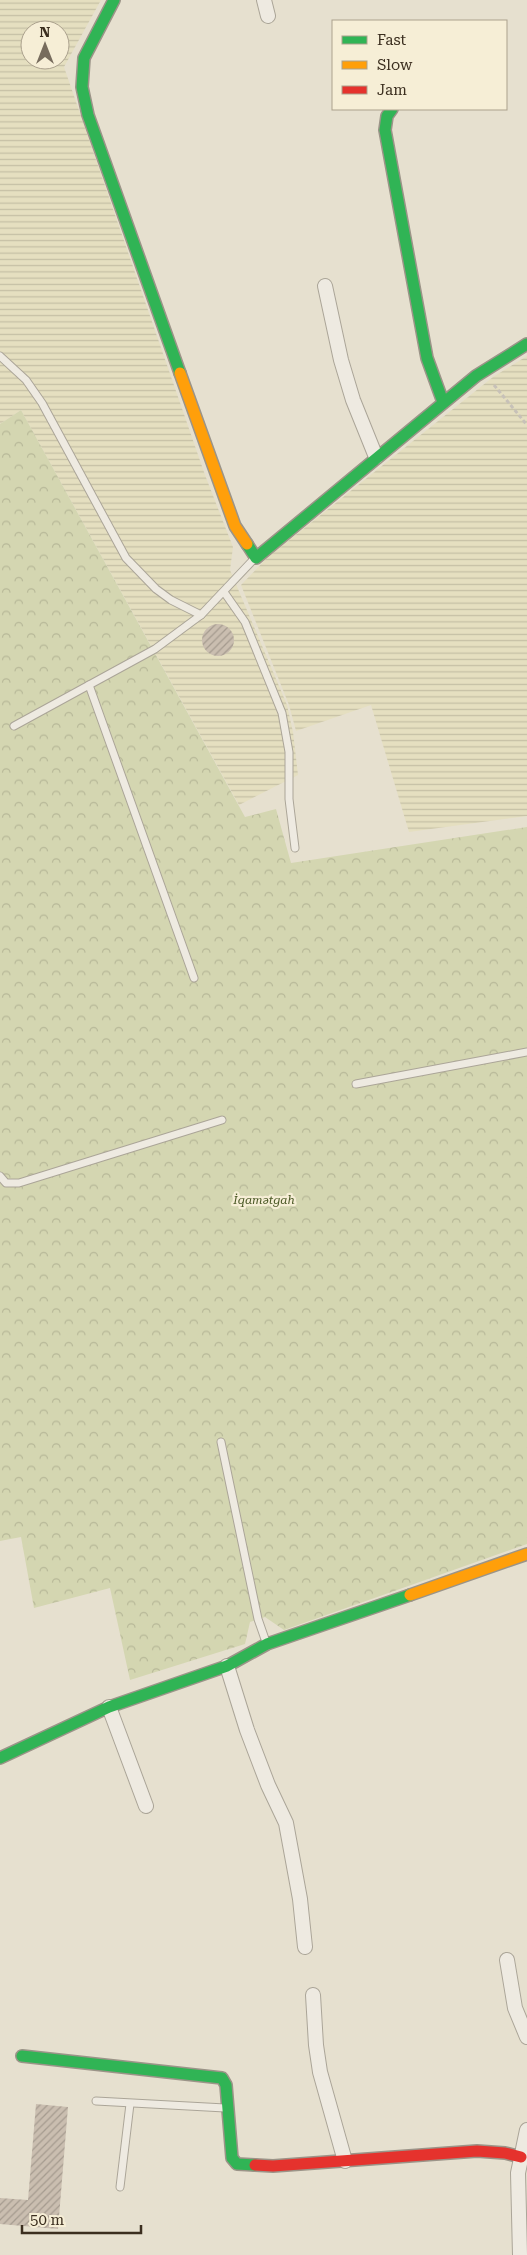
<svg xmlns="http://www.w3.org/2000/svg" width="527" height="2255" font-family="'Roboto Serif',serif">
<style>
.farmland{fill:url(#farmland-rules);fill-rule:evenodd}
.park{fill:url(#park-crowns)}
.building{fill:url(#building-hatch)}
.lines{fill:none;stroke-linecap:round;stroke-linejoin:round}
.lane-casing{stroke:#aba598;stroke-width:9}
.street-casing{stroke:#aba598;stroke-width:16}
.fast-casing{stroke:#9b9488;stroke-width:14}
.slow-casing{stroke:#9b9488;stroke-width:14}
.jam-casing{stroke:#9b9488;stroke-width:14}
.path{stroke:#c7c1b8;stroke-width:3;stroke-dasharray:4 2.5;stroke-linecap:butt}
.lane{stroke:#eeeae1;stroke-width:7}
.street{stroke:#eeeae1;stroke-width:14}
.fast{stroke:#30b455;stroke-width:11}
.slow{stroke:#ff9f0a;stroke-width:11}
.jam{stroke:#e5322d;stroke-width:11}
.labels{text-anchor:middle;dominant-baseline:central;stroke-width:4.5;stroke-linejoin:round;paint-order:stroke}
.park-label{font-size:12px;font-style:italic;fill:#4a5825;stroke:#f6eed6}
</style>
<defs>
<pattern id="farmland-rules" width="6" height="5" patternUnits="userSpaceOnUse" patternTransform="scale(1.25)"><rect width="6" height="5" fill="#e5dfc0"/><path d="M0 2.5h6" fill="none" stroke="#c5c0a5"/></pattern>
<pattern id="park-crowns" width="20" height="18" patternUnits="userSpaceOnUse" patternTransform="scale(1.25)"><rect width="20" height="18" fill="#d4d6b1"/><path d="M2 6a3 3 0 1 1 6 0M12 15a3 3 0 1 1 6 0" fill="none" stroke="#b7b898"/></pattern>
<pattern id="building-hatch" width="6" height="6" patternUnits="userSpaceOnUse" patternTransform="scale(1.25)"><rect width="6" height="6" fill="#cabeb0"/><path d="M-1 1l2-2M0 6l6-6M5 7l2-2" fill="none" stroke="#a59b8f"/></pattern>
</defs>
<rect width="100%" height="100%" fill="#e6e0cf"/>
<g class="farmland">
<path d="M0,0H101L64,67L205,475L233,547L230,570L287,705L293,732L298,775L239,805L21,410L0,424ZM30,30H60V60H30Z"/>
<path d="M527,356V816L409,832L371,705L296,731L289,705L241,585L267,558L493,377Z"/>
</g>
<path class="park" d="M21,410L245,817L276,809L291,863L527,827V1544L284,1630L265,1617L250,1622L245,1644L130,1680L110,1588L34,1608L21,1537L0,1541V424Z"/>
<g class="building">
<circle cx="218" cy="640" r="16"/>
<path d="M36,2104L68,2107L58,2229L0,2224V2198L28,2200Z"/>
</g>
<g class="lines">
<defs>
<g id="lane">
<path d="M0,356L26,380L42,403L126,558L156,589L171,600L201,615"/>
<path d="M224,592L245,622L282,713L289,752V799L295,848"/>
<path d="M89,685L194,978"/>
<path d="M14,726L155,649L201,615L254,559"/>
<path d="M356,1084L527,1052"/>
<path d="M0,1176L6,1183H19L222,1120"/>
<path d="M221,1442L258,1619L266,1642"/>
<path d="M96,2101L225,2108"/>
<path d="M120,2187L130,2104"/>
</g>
<g id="street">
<path d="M264,0L268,16"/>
<path d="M325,286L341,360L353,400L376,457"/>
<path d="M227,1666L247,1730L268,1785L286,1823L300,1899L305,1947"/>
<path d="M109,1707L146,1806"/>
<path d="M507,1960L515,2008L527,2037"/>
<path d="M313,1995L316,2045L320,2072L345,2161"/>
<path d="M520,2255L518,2173L527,2130"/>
</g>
<g id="fast">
<path d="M114,0L84,58L82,87L88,115L180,373"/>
<path d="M392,109L387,116L385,130L427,358L443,402"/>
<path d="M247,544L256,558L476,376L527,344"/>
<path d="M0,1758L109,1707L227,1666L267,1644L410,1595"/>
<path d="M22,2056L222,2078L226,2085L232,2158L237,2164L255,2165"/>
</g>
<g id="slow">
<path d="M180,373L235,526L247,544"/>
<path d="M410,1595L527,1554"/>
</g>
<path id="jam" d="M255,2165L273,2166L477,2151L505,2153L521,2157"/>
</defs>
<use href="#lane" class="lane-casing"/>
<use href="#street" class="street-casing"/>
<use href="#fast" class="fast-casing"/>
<use href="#slow" class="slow-casing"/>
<use href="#jam" class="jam-casing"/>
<path class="path" d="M494,385L527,425"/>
<use href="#lane" class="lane"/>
<use href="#street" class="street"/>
<use href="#fast" class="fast"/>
<use href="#slow" class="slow"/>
<use href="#jam" class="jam"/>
</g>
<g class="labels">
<g class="park-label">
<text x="264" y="1200">İqamətgah</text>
</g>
</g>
<rect x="332" y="20" width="175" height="90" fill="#f6eed6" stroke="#aba18d"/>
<rect x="342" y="36" width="25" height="8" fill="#30b455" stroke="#aba18d"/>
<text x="377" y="45" font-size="15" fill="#3b2e1f">Fast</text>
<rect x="342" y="61" width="25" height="8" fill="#ff9f0a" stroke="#aba18d"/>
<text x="377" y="70" font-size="15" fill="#3b2e1f">Slow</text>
<rect x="342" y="86" width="25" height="8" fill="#e5322d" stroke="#aba18d"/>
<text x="377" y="95" font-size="15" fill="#3b2e1f">Jam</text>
<g transform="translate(45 45)"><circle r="24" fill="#f6eed6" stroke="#aba18d"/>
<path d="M0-4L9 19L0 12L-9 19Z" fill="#776c5d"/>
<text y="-8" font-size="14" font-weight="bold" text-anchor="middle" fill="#3b2e1f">N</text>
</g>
<path d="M22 2225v8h119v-8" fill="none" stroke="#3b2e1f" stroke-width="2.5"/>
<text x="30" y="2225" font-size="15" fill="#3b2e1f" stroke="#f6eed6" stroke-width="4" paint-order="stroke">50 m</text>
</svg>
